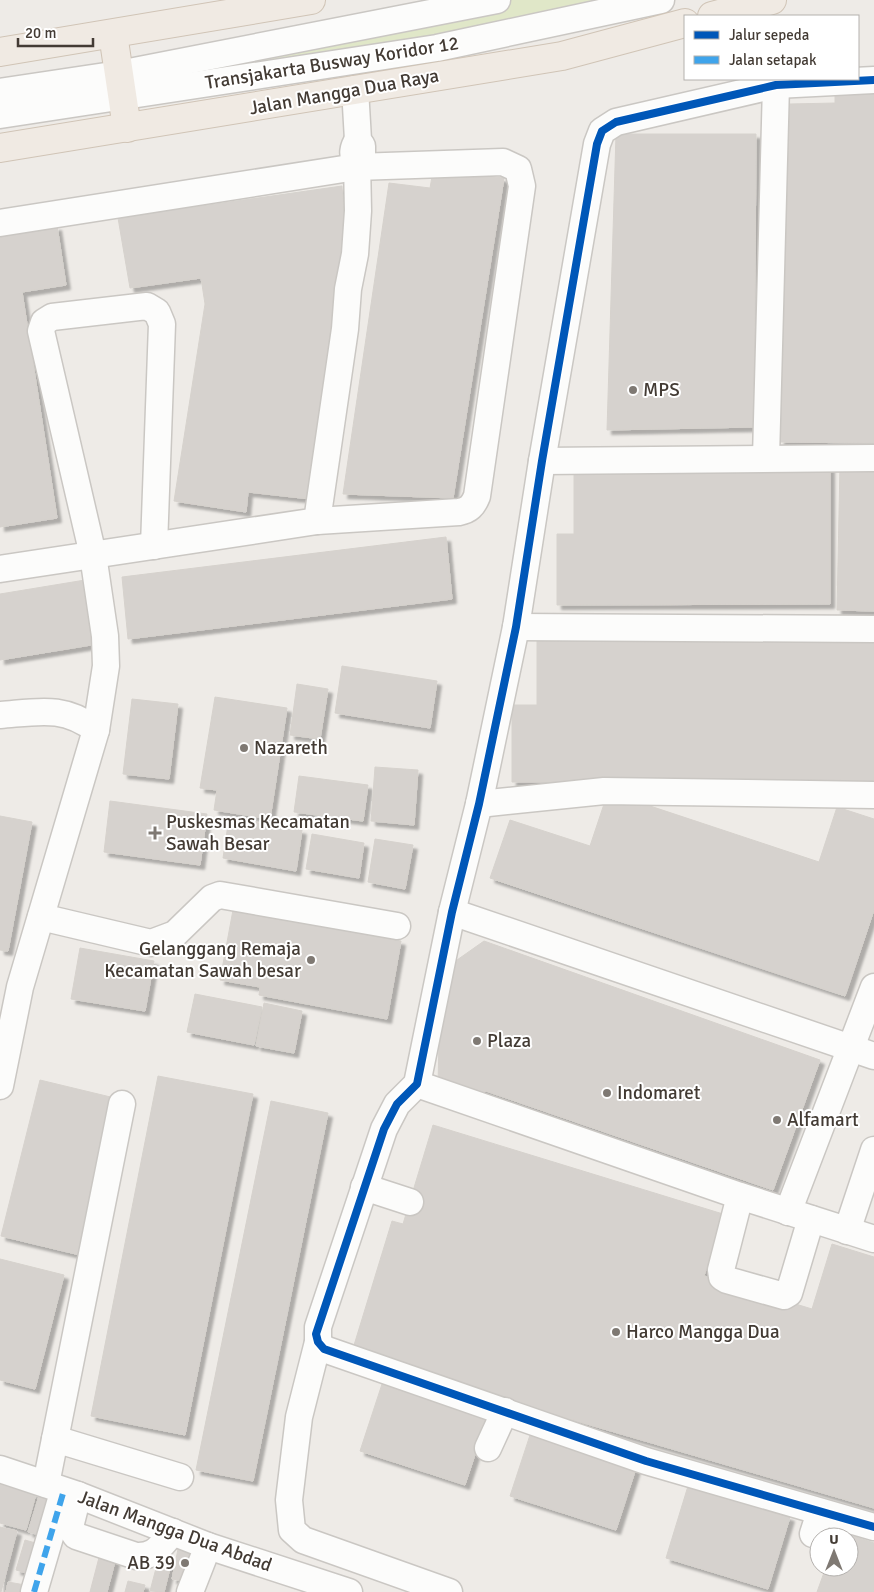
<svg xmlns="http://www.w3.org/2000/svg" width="874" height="1592" font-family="Signika,sans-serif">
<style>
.green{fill:#e0e7c8}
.building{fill:#d6d2ce;stroke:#d6d2cd;filter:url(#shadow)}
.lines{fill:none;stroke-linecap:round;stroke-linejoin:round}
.minor-casing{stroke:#cac7c3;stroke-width:29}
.major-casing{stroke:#d0c4b6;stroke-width:30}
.minor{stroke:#fcfcfb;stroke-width:26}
.major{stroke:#f0eae3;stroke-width:28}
.quiet{stroke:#3fa4eb;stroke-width:6;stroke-dasharray:12 6;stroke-linecap:butt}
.cycleway-casing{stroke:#fff;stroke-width:11}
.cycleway{stroke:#0057b8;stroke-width:8}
.poi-dot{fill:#7f7973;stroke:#fff;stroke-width:2}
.labels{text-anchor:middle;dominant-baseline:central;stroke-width:4;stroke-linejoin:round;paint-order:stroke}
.street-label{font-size:19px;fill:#433b34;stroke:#fff}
.poi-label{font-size:19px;fill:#433b34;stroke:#fff;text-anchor:start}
</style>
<defs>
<filter id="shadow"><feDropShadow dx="4.5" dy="4.5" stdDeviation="1" flood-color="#0004"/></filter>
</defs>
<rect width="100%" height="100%" fill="#eeebe7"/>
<path class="green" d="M497,0H661L460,43L0,92Z"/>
<g class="building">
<path d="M835,89L874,90V443L780,442L789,104L835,103Z"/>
<path d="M616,134H756L754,427L607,430Z"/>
<path d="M433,171L504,178L453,498L343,494L389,183L430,188Z"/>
<path d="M342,186L347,265L310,499L248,492L246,512L174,501L205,304L201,278L130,288L118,218Z"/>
<path d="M57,226L66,285L22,292L57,518L0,527V235Z"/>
<path d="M840,464L874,465V611L837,610Z"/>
<path d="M830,465V604L557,605V534H574V466Z"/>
<path d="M446,537L452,599L128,639L122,577Z"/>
<path d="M85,580L97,644L0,660V594Z"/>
<path d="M537,640H874V782H512V705H537Z"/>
<path d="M342,666L437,681L430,728L335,713Z"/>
<path d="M297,684L328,689L320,739L290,735Z"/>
<path d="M215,697L287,708L270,819L214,810L217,790L200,788Z"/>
<path d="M132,699L178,704L169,779L123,774Z"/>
<path d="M375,767L418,770L414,825L371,821Z"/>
<path d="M299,776L368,785L363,821L294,812Z"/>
<path d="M608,792L819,862L837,807L874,819V910L845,996L490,878L510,820L590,846Z"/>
<path d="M110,801L207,814L200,865L104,852Z"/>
<path d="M0,816L32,822L8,951L0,950Z"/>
<path d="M229,818L302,830L296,871L223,858Z"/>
<path d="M312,834L364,843L359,878L306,869Z"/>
<path d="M375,839L413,845L405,889L368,882Z"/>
<path d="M233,910L401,941L387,1019L259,995L260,987L220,980Z"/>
<path d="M484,941L820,1060L773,1190L486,1091L475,1097L438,1084L439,1040L457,960Z"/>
<path d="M80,948L154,961L145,1011L71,999Z"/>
<path d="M195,994L262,1007L254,1045L187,1032Z"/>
<path d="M264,1003L302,1011L294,1053L256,1046Z"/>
<path d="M158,1076L253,1094L185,1435L91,1416Z"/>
<path d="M40,1080L123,1100L84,1256L1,1236Z"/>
<path d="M271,1101L328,1113L253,1481L196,1470Z"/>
<path d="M433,1125L723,1214L704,1276L812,1309L832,1244L874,1257V1508L351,1355L392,1221L403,1224Z"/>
<path d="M0,1259L64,1275L35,1389L0,1380Z"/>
<path d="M384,1378L489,1412L465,1485L360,1451Z"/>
<path d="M532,1429L638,1462L616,1530L510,1496Z"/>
<path d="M0,1484L36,1494L26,1530L0,1523Z"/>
<path d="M688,1486L790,1517L768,1589L666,1558Z"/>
<path d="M39,1496L59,1502L48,1537L28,1532Z"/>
<path d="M0,1527L17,1531L1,1592H0Z"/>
<path d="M838,1531L874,1543V1592H817L826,1567H849V1537H836Z"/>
<path d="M25,1540L46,1546L37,1576L16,1570Z"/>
<path d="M179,1544L198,1548L191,1582L172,1579Z"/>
<path d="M102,1546L118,1550L107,1592H90Z"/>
<path d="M159,1557L172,1560L164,1592L150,1591Z"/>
<path d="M128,1581L145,1585L143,1592H125Z"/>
<path d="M8,1582L31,1586L30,1592H6Z"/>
</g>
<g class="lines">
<defs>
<g id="minor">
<path d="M355,89L358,140L362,146V155"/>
<path d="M0,92L119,74L497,0"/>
<path d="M0,115L437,48L661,0"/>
<path d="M0,223L356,167L503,162L518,169L522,186L477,496C473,506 469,510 459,512L317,521"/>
<path d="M766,458L776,85"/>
<path d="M542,461L874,458"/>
<path d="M0,569L317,521L345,329L348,289L355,254L358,211L357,162C351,155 353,147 358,140"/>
<path d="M516,627L874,629"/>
<path d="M0,715C38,712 64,705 96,730"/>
<path d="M479,804L604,791L874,795"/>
<path d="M452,912L874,1056"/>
<path d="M41,917L151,943L175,934L212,898L220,895L397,926"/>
<path d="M417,1084L740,1196L874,1239"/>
<path d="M0,1086L20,987L96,730L106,666L105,636L93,555L41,331L44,322L52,317L147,306L157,312L162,324L154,546"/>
<path d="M364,1187L410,1202"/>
<path d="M740,1196L721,1270L722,1277L727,1280L784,1296L789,1293L811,1219"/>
<path d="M788,1212L874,987"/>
<path d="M847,1231L874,1150"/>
<path d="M318,1342L324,1349L646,1461L874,1527"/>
<path d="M55,1439L180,1477"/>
<path d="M488,1448L505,1411"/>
<path d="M0,1469L78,1495L208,1546L349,1592"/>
<path d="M46,1484L122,1104"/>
<path d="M78,1495L70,1527L76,1536L136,1556C156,1557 160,1546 173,1532"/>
<path d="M813,1534L820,1512"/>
<path d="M34,1592L62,1496"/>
<path d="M190,1592L208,1546"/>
<path d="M449,1592L303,1540L292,1530L289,1500L299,1417L318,1342V1327L384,1129L397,1104L417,1084L452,912L479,804L516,627L542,461L597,144L602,131L616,122L776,85L874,80"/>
</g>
<g id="major">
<path d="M712,16L772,0"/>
<path d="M113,34L127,128"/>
<path d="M0,52L311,0"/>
<path d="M0,148L562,56L685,23"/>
</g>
</defs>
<use href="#minor" class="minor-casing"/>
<use href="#major" class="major-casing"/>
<use href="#minor" class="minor"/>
<use href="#major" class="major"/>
<path class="quiet" d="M34,1592L64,1490"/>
<defs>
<path id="cycleway" d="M874,80L776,85L616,122L602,131L597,144L542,461L516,627L479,804L452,912L417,1084L397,1104L384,1129L316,1334L318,1342L324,1349L646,1461L874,1527"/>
</defs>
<use href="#cycleway" class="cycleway-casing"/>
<use href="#cycleway" class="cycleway"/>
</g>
<g class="poi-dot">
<circle cx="633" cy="390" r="5"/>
<circle cx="244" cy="748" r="5"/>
<path d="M152.5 825.5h5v5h5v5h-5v5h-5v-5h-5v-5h5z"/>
<circle cx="311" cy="960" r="5"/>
<circle cx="477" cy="1041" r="5"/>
<circle cx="607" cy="1093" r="5"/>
<circle cx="777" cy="1120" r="5"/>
<circle cx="616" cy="1332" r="5"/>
<circle cx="185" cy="1563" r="5"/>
</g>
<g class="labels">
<g class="street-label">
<text transform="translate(332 63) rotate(-9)">Transjakarta Busway Koridor 12</text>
<text transform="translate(344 92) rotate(-10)">Jalan Mangga Dua Raya</text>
<text transform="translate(175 1531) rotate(20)">Jalan Mangga Dua Abdad</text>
</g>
<g class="poi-label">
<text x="643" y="390">MPS</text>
<text x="254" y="748">Nazareth</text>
<text x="166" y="822">Puskesmas Kecamatan<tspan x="166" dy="22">Sawah Besar</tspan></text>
<text x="301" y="949" text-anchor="end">Gelanggang Remaja<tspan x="301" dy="22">Kecamatan Sawah besar</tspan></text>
<text x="487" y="1041">Plaza</text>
<text x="617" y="1093">Indomaret</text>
<text x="787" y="1120">Alfamart</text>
<text x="626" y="1332">Harco Mangga Dua</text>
<text x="175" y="1563" text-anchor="end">AB 39</text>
</g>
</g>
<rect x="684" y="15" width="175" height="65" fill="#ffffff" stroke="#b4b1ae"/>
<rect x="694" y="31" width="25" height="8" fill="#0057b8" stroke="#b4b1ae"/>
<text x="729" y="40" font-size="15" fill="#433b34">Jalur sepeda</text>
<rect x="694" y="56" width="25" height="8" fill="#3fa4eb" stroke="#b4b1ae"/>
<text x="729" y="65" font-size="15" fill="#433b34">Jalan setapak</text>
<g transform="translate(834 1552)"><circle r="24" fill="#ffffff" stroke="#b4b1ae"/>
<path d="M0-4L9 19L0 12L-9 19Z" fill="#7f7973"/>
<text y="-8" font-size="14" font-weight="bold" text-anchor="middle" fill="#433b34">U</text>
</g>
<path d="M18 38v8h75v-8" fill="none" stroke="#433b34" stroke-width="2.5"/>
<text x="25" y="38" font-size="15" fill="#433b34" stroke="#ffffff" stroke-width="4" paint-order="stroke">20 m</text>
</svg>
